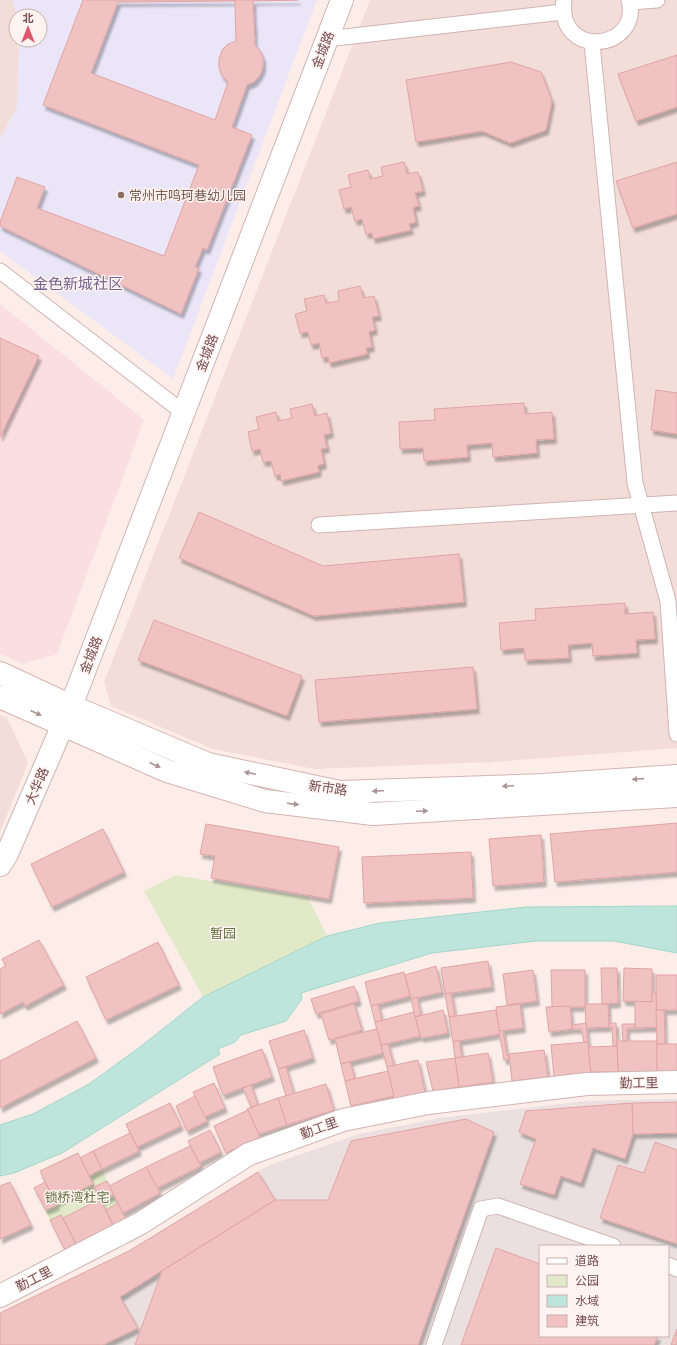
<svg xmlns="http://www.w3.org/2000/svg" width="677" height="1345" font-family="'Public Sans','Noto Sans SC',sans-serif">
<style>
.residential{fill:#f3ddd8}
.commercial{fill:#fbdee0}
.industrial{fill:#ebe0df;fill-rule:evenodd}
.education{fill:#eae6f8}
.green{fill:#e2e9c8}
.water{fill:#bee5db;stroke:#a5d6ca}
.building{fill:#f0c3c2;stroke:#e1a4a4;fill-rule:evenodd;filter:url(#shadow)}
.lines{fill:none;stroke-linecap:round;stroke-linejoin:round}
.lane-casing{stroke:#cfb4b3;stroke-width:17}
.street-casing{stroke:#cfb4b3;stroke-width:24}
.secondary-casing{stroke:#d5b4b2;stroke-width:24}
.lane{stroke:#fff;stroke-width:15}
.street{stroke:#fff;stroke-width:22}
.secondary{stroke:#fff;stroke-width:22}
.oneway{fill:#ac9595}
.education-dot{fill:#8d6e63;stroke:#fef3f0;stroke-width:1.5}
.labels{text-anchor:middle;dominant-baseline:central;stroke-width:3;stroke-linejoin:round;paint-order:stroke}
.street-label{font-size:13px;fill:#754e4f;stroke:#fef3f0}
.education-label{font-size:13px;fill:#785e54;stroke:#fef3f0;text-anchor:start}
.park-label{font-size:13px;fill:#647443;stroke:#fef3f0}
.quarter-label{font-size:15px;fill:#726691;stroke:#fef3f0}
</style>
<defs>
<filter id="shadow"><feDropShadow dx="2.5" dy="4.5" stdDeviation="1" flood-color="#0004"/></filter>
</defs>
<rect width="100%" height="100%" fill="#fcede9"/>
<g class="residential">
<path d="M0,0H12L17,16L16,40H19L17,107L0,139Z"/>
<path d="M370,0H677V748L492,762L314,769L213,749L111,706L104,682Z"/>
<path d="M0,715L7,718L28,763L0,832Z"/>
</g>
<path class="commercial" d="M0,304L144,420L57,654L22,664L0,653Z"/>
<path class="industrial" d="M677,1099V1345H0L129,1251L267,1166L359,1134L440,1118L586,1101ZM540,1246H668V1336H540Z"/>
<path class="education" d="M12,0H317L173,379L0,251V139L17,107L19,40H40V16H17Z"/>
<g class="green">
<path d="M176,875L308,898L327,936L203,997L144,891Z"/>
<path d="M93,1151L126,1219L65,1250L34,1188L45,1182L40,1171L78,1153L80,1158Z"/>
</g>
<path class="water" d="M677,906V953L614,941H536L432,953L301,993L302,999L286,1021L241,1035L235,1042L218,1049L220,1054L62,1153L14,1173L0,1176V1125L33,1114L89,1084L140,1047L203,997L327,936L380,923L526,907Z"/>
<g class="building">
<path d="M83,0H298L253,1L255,45L260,50L263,58V67L260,75L254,82L247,85L232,127L252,135L207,250L203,248L195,267L199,268L181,314L0,226V222L17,177L45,187L37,208L164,256L199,165L43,105ZM235,1L236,41L228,44L222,50L219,59V68L222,76L228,82L215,120L91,73L118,2Z"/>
<path d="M677,55V107L636,121L618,74Z"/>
<path d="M511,62L541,72L552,101L546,130L510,143L482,131L416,142L406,80Z"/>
<path d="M404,162L407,174L418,172L423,191L415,193L419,206L413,207L416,222L409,224L411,230L373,239L372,233L366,234L362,219L355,221L351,207L344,209L339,190L351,187L348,175L368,170L370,179L383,176L381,167Z"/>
<path d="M677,162V214L633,228L616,181Z"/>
<path d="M360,286L363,298L374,296L379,316L372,317L375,330L369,332L372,347L366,348L367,354L329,363L328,357L322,358L319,343L311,345L308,332L300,333L295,314L307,311L304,299L324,295L326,303L339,301L338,291Z"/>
<path d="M0,338L39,356L0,437Z"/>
<path d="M656,390L677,393V434L651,430Z"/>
<path d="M524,403L525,414L552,412L554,439L536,440L537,453L493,457L492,443L467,445L468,457L424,461L423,448L400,449L399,422L435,420L434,409Z"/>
<path d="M312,404L315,416L327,413L331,433L324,435L327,448L321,449L324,464L318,466L319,472L281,481L280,474L275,476L271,461L263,462L260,449L252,451L248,432L259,429L256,417L276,412L278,421L292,418L290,409Z"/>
<path d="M199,512L323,566L459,554L464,602L314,616L179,558Z"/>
<path d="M625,603V614L653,612L655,639L636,640L637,653L593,656L592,643L568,645L569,658L525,660L524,648L501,650L499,623L536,620L535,609Z"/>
<path d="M154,620L302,676L287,716L138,660Z"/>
<path d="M473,667L477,709L319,722L315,680Z"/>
<path d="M677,823V872L555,882L550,834Z"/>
<path d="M206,824L339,847L329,899L211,878L215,856L200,854Z"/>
<path d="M103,829L124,872L52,907L31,864Z"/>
<path d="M541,835L544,882L493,886L489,839Z"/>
<path d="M471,852L473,898L364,903L362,857Z"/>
<path d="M39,940L64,985L25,1006L23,1002L0,1014V969L6,966L2,959Z"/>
<path d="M158,942L179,985L106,1020L86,977Z"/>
<path d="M488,961L492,987L445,994L441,968Z"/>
<path d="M436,966L442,992L411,999L405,975Z"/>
<path d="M601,968H617L618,1003L602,1004Z"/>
<path d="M624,968L652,969V1002L623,1001Z"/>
<path d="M533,970L537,1001L507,1005L503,974Z"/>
<path d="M551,970H585V1007H552Z"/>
<path d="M404,972L410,996L371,1006L365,982Z"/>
<rect x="656" y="975" width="21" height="35"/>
<path d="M354,986L359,1001L316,1014L311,999Z"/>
<path d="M451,993L455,1016L449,1017L445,994Z"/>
<path d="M652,993H656L657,1027L635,1028V1001L652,1002Z"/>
<path d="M417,997L421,1015L415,1017L411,999Z"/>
<path d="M354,1004L362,1030L329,1040L321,1014Z"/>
<path d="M378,1004L382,1020L375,1022L371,1006Z"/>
<path d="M520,1004L523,1028L499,1031L496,1007Z"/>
<path d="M585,1004H608L609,1027L586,1028Z"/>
<path d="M570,1006L572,1029L549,1032L546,1007Z"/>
<path d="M443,1010L448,1033L421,1038L415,1017Z"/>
<path d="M496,1010L500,1034L453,1042L449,1017Z"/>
<path d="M656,1010H664L665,1044H657Z"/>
<path d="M414,1012L420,1036L381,1045L375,1022Z"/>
<path d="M77,1021L96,1058L0,1108V1061Z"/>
<path d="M586,1023L588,1042H584L581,1029H572V1025Z"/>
<path d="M609,1023H616L617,1046H613L612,1027H609Z"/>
<path d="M622,1024H635V1028H627V1041H623Z"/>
<path d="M377,1029L383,1053L341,1064L335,1039Z"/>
<path d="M304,1030L313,1058L278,1069L269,1041Z"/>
<path d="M503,1030L507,1056L509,1055V1059L504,1060L499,1031Z"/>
<path d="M459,1040L462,1057L455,1058L453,1042Z"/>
<path d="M617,1041H657V1072H618Z"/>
<path d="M588,1042L591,1072L554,1077L551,1045Z"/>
<path d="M388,1044L394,1066L387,1067L381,1045Z"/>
<rect x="657" y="1044" width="20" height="29"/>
<path d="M617,1046L618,1072H591L588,1047Z"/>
<path d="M262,1049L272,1077L223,1095L213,1067Z"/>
<path d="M544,1050L548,1077L512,1081L509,1054Z"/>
<path d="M488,1053L493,1082L459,1087L455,1058Z"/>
<path d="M455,1058L459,1087L433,1091L426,1062Z"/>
<path d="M418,1060L425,1092L394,1099L387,1067Z"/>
<path d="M350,1062L355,1079L345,1081L341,1064Z"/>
<path d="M286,1067L294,1094L286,1096L278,1069Z"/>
<path d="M388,1071L394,1096L351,1106L345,1081Z"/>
<path d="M214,1083L225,1108L204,1117L193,1092Z"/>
<path d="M326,1084L334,1110L287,1125L278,1098Z"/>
<path d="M251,1085L258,1105L251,1107L243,1088Z"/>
<path d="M195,1096L207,1121L187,1131L176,1106Z"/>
<path d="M278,1098L287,1125L259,1134L247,1109Z"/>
<path d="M677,1102V1133L633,1134L632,1103Z"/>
<path d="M170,1103L181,1126L137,1147L126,1124Z"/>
<path d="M632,1103L633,1134L625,1159L593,1148L581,1183L561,1176L554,1195L520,1184L536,1139L519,1132L526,1111Z"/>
<path d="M248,1110L260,1137L226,1153L214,1126Z"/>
<path d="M466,1119L494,1132L418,1345H135L162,1271L275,1200H328L351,1141Z"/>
<path d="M210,1130L221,1152L199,1163L188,1141Z"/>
<path d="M130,1133L139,1151L102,1169L93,1151Z"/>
<path d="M655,1142L677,1150V1244L600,1218L618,1165L644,1173Z"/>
<path d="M190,1146L201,1166L157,1188L146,1167Z"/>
<path d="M93,1151L102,1169L89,1176L80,1158Z"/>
<path d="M78,1153L93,1184L55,1203L40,1171Z"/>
<path d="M146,1167L160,1193L123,1213L109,1186Z"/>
<path d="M258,1172L275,1200L120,1297L138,1328L103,1345H0V1313L129,1251Z"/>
<path d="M107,1181L114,1195L101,1201L94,1187Z"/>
<path d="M10,1182L31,1225L0,1239V1186Z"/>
<path d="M45,1182L57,1205L46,1210L34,1188Z"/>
<path d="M100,1199L113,1225L76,1244L63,1218Z"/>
<path d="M118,1203L126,1219L113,1225L106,1210Z"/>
<path d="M61,1215L76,1244L65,1250L50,1220Z"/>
<path d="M496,1248L540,1264V1336H658L654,1345H461Z"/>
<path d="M677,1329V1345H671Z"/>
</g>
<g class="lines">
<defs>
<g id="lane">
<path d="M564,0C556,60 642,51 629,0"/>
<path d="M630,2L657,0"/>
<path d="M327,39L563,12"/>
<path d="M592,43L635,483L668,601L677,734"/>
<path d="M0,271L184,413"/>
<path d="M319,525L677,503"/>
<path d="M668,1265L677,1269"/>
<path d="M434,1345L481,1209L498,1206L613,1246"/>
</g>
<g id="street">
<path d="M0,865L7,854L71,706L342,0"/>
<path d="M0,1296L141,1223L249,1154L343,1120L428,1103L587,1084L677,1082"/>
</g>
<g id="secondary">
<path d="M0,673L71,706L208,764L340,792L543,785L677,776"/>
<path d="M0,697L167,771L265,801L373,814L677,796"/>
</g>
</defs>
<use href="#lane" class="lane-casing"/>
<use href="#street" class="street-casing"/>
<use href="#secondary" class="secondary-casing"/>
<use href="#lane" class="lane"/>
<use href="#street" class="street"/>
<use href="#secondary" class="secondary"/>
</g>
<defs><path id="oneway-solid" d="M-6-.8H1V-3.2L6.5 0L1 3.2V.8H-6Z"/></defs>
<g class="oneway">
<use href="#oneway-solid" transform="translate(36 713) rotate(24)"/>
<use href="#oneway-solid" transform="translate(155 765) rotate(24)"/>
<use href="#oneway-solid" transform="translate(250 773) rotate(-168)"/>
<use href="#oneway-solid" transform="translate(638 779) rotate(176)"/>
<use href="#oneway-solid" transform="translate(508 786) rotate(178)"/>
<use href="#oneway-solid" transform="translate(378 791) rotate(178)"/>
<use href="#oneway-solid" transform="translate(293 804) rotate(7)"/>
<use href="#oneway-solid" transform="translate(422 811) rotate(-3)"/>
</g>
<circle class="education-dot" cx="121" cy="195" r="4"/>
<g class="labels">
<g class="street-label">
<text transform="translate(323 50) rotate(-69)">金城路</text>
<text transform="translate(207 353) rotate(-69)">金城路</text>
<text transform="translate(91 655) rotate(-69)">金城路</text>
<text transform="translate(37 786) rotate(-67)">大华路</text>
<text transform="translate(328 788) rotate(8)">新市路</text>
<text transform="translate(639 1083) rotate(-1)">勤工里</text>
<text transform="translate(319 1128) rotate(-20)">勤工里</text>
<text transform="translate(34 1279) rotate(-27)">勤工里</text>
</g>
<g class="education-label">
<text x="129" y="195">常州市鸣珂巷幼儿园</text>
</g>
<g class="park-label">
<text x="223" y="933">暂园</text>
<text x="77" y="1197">锁桥湾杜宅</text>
</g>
<g class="quarter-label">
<text x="78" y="283">金色新城社区</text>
</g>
</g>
<rect x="539" y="1245" width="130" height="92" fill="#fef3f0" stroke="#c7b1b0"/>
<rect x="547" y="1258" width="20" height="6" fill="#ffffff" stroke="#c7b1b0"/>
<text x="575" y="1265" font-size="12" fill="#754e4f">道路</text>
<rect x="547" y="1275" width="20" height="12" fill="#e2e9c8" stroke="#c7b1b0"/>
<text x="575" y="1285" font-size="12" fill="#754e4f">公园</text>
<rect x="547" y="1295" width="20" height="12" fill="#bee5db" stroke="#c7b1b0"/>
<text x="575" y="1305" font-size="12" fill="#754e4f">水域</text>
<rect x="547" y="1315" width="20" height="12" fill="#f0c3c2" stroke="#c7b1b0"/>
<text x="575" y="1325" font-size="12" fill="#754e4f">建筑</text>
<g transform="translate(28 28)"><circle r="19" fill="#fef3f0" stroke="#c7b1b0"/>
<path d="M0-3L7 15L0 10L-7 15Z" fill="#de566c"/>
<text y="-6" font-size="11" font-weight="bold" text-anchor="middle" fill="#754e4f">北</text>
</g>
</svg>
